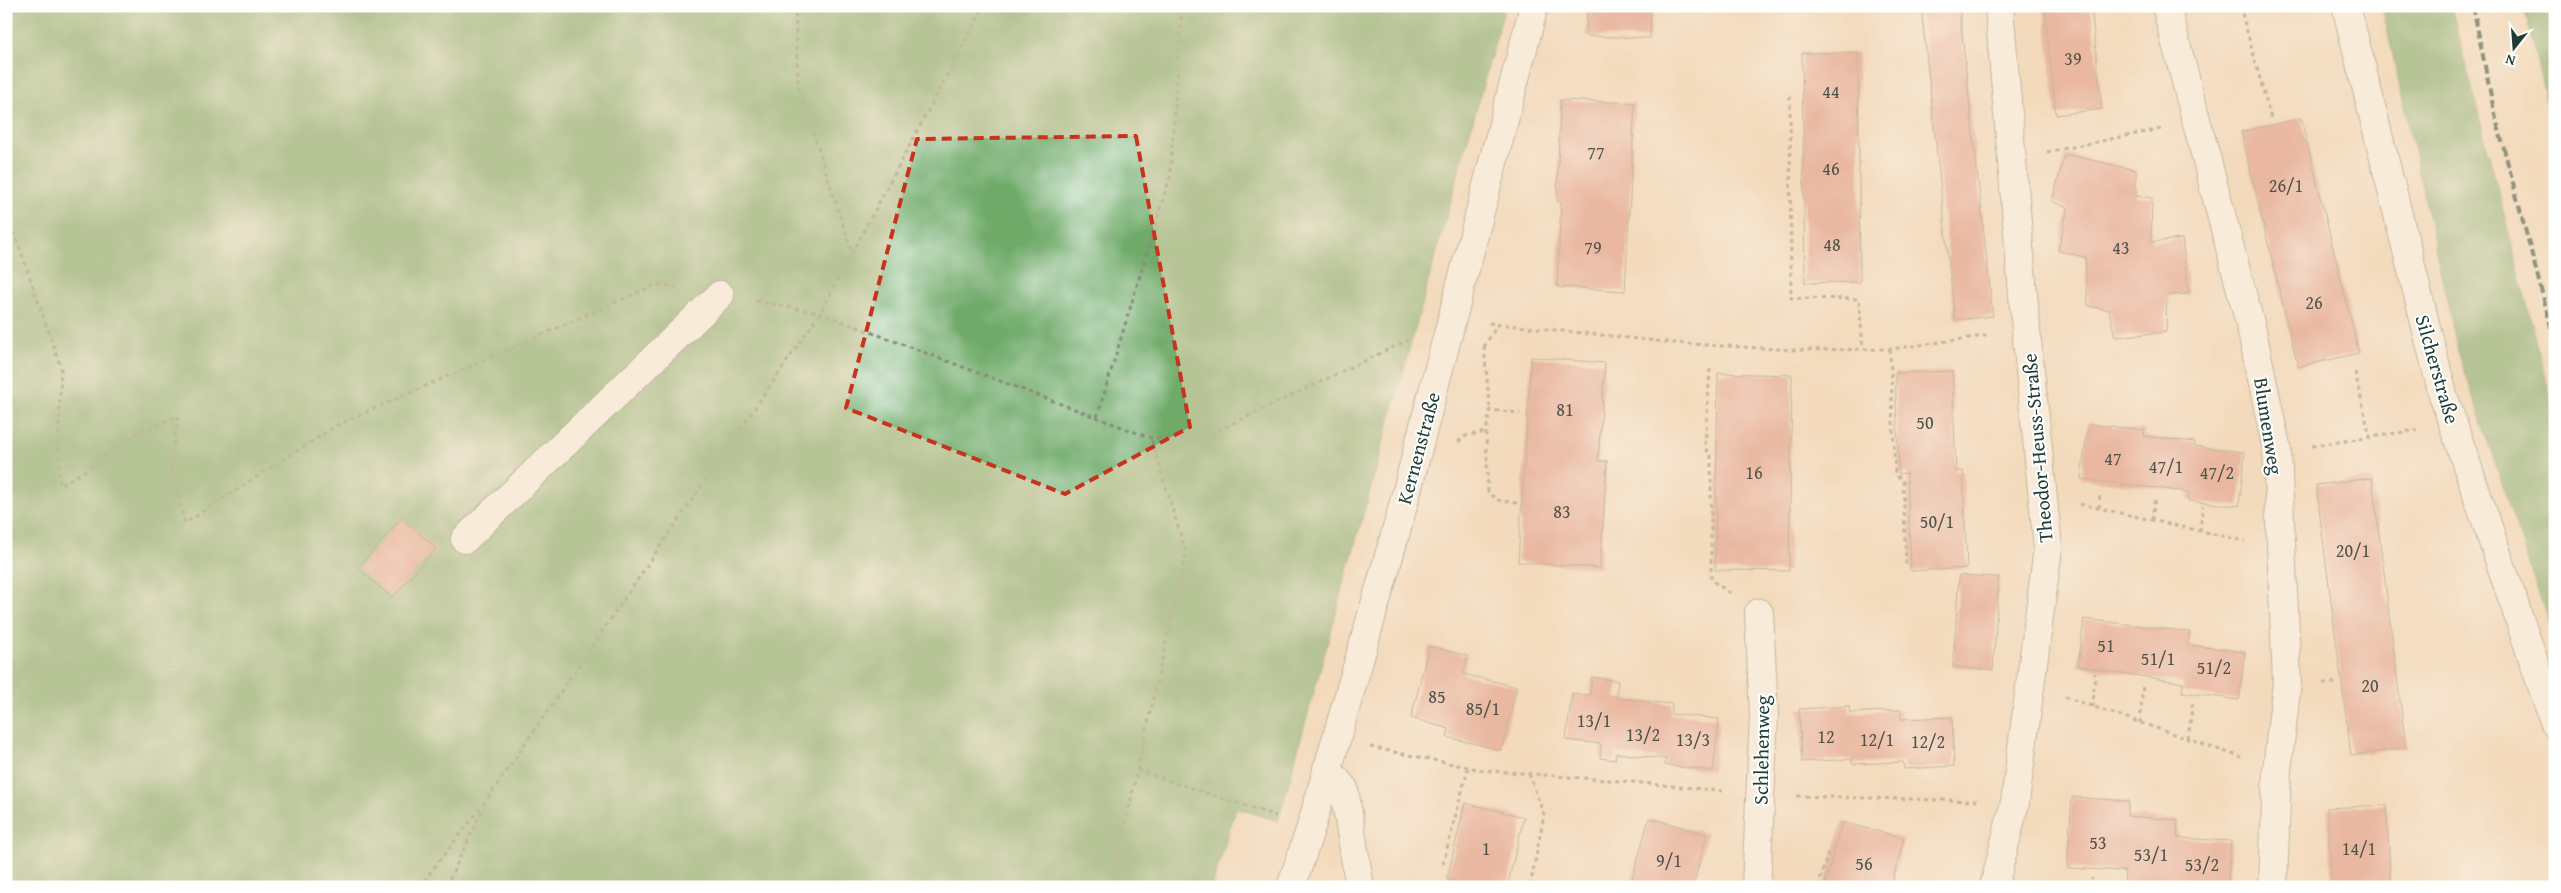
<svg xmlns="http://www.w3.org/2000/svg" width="2561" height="893" font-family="'Gentium Book Plus',serif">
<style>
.forest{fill:#70aa69;stroke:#48744e}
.building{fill:#df8f82}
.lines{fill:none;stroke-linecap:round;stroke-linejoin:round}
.minor-casing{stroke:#898c78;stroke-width:30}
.path{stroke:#898c78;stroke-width:3;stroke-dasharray:4 4;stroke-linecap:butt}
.minor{stroke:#fff;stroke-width:28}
.rail{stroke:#1f3d34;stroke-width:4;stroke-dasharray:8 4;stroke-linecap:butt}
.marked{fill:none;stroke:#c8321e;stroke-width:4;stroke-dasharray:10 6;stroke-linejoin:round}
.labels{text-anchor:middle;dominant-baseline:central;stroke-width:4;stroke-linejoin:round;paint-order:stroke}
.number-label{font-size:18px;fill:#4f5248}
.street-label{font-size:20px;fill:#1f3d34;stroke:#fff}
</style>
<rect width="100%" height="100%" fill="#fff"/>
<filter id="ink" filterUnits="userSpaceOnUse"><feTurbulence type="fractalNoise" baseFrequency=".02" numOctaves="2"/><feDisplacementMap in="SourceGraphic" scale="10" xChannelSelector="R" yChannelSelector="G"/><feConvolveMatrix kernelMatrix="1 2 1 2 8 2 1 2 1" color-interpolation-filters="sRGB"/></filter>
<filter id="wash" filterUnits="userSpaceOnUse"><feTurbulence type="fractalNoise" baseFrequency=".0096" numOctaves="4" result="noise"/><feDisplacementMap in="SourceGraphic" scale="20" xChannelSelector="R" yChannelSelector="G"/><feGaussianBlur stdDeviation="1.12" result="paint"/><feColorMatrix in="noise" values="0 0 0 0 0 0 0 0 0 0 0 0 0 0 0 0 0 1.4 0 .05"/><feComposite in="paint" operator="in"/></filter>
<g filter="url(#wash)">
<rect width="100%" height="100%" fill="#f3dabc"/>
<g class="forest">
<path d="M6,6H1505L1278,821L1236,808L1212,887H6Z"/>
<path d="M2382,6H2451L2555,414V643L2458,351Z"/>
<path d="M2524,6H2555V139Z"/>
</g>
<g id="blocks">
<g class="building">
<path d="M1587,6H1651L1650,38L1586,36Z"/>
<path d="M1921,6H1959L1993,316L1955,320Z"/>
<path d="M2044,6H2091L2102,109L2056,115Z"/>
<path d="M1802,53H1858L1860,282L1805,283Z"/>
<path d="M1560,100L1635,103L1625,291L1557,287L1561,202H1557Z"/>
<path d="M2301,118L2359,353L2298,367L2241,132Z"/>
<path d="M2065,154L2136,170V196L2152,198L2151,242L2182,239L2189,294L2167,295L2166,332L2115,337L2109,310L2088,306L2085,257L2058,251L2068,208L2052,201Z"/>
<path d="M1531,357L1605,363L1598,461H1607L1600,568L1518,562Z"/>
<path d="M1952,371L1956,471H1963L1967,568L1911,571L1907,473L1899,474L1895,373Z"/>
<path d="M1718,373L1792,375L1789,571L1715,570Z"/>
<path d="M2088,424L2145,430L2144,436L2195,442L2194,446L2245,452L2239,506L2188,501L2189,492L2081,479Z"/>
<path d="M2372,478L2406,748L2351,755L2316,485Z"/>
<path d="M402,518L436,548L392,598L358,568Z"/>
<path d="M1959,575L1999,577L1993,670L1953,667Z"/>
<path d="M2084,619L2190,632L2188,645L2245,652L2239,700L2182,692L2183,683L2078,666Z"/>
<path d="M1429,646L1468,656L1463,674L1517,687L1501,750L1447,737L1449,729L1411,718Z"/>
<path d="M1592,677L1618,681L1616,698L1672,704L1671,714L1719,719L1713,771L1665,765L1666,759L1616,753L1615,760L1600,758L1601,744L1566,740L1572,694L1590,695Z"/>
<path d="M1849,706L1850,713L1901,710V719L1952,717L1954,766L1904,769L1903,762L1852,764V759L1802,762L1799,709Z"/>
<path d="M2072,797L2129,801L2127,816L2178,820L2177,838L2231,841L2228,887L2124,886L2125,871L2067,868Z"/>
<path d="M1465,803L1524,817L1507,887H1455L1456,881L1447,879Z"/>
<path d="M2386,805L2391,887H2332L2327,808Z"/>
<path d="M1649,818L1707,834L1693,887H1630Z"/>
<path d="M1842,822L1904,838L1891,887H1824Z"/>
</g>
</g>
</g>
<g filter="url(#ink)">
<use href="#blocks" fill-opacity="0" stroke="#898c78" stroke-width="1"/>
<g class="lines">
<defs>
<g id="minor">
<path d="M2166,6L2252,331L2277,451L2287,682L2277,770L2273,887"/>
<path d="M2346,6L2443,395L2555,724"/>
<path d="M465,539L720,295"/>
<path d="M1327,769L1344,789L1360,887"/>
<path d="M1291,887L1311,827L1399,521L1534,6"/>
<path d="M1756,887L1764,715L1759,613"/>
<path d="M1994,887L2015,802L2048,548L2026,330L1999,6"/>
</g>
</defs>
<use href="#minor" class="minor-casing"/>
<g class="path">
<path d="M795,6L798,85L852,253"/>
<path d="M2240,6L2271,119"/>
<path d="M1790,96L1791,298L1859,299L1863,349"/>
<path d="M2047,152L2161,129"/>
<path d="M6,227L16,237L61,368L58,452L60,485L88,469L137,433L178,416L171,465L185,523L337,425L657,284L676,287"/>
<path d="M756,301L820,313L1151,438L1198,440L1408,340"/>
<path d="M1489,323L1675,343L1794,350L1890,349L1991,335"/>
<path d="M1484,347L1498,324"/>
<path d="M1484,347L1490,410"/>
<path d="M1890,349L1895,475L1903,480L1906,568"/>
<path d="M1710,369L1705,447L1711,456V580L1730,593"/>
<path d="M2355,372L2370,437"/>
<path d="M1097,417L1170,177L1182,6"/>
<path d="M1458,442L1466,436L1486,432"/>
<path d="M2312,446L2417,430"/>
<path d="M1517,503L1497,500L1488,492L1486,432L1490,410L1520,413"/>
<path d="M2080,504L2245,541"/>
<path d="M2099,508L2100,493"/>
<path d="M2152,520L2155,497"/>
<path d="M2200,531L2203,506"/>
<path d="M2323,683H2335"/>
<path d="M2065,697L2241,757"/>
<path d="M2093,707L2095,673"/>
<path d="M2140,723L2143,685"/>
<path d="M2188,739L2193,701"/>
<path d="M1370,747L1482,770L1632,782L1723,791"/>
<path d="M1137,770L1276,816"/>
<path d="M1529,774L1544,815L1530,887"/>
<path d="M1797,796L1978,801"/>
<path d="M1443,864L1468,768"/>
<path d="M419,887L486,801L820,313L984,6"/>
<path d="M446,887L484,807"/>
<path d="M1111,887L1186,553L1151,438"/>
<path d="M1818,887L1829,848"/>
<path d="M2091,887L2092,878"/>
</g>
<use href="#minor" class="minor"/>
<path class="rail" d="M2473,6L2494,111L2555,342"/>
</g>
</g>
<path d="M0 0H2561V893H0ZM1136,136L1190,427L1065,494L846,408L917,139Z" fill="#f3dabc" fill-opacity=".55" fill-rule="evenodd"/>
<path class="marked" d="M1136,136L1190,427L1065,494L846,408L917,139Z"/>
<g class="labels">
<g class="number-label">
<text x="2073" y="58">39</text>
<text x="1831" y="91">44</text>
<text x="1596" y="152">77</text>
<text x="1831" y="168">46</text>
<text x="2286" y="185">26/1</text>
<text x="1832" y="244">48</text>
<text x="1593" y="247">79</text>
<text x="2121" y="247">43</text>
<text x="2314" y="302">26</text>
<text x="1565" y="409">81</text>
<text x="1925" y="422">50</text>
<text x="2113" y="458">47</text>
<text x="2166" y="466">47/1</text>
<text x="1754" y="472">16</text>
<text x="2217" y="472">47/2</text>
<text x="1562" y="511">83</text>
<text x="1937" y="521">50/1</text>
<text x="2353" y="550">20/1</text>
<text x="2106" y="645">51</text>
<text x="2158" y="658">51/1</text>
<text x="2214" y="667">51/2</text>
<text x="2370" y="685">20</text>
<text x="1437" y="696">85</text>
<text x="1483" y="708">85/1</text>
<text x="1594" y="720">13/1</text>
<text x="1643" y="734">13/2</text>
<text x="1826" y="736">12</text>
<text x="1693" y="739">13/3</text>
<text x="1877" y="739">12/1</text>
<text x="1928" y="741">12/2</text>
<text x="2098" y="842">53</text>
<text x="1486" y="848">1</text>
<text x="2359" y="848">14/1</text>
<text x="2151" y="854">53/1</text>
<text x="1669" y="860">9/1</text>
<text x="1864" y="863">56</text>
<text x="2202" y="864">53/2</text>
</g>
<g class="street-label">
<text transform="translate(2438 369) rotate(74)">Silcherstraße</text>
<text transform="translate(2269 426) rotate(81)">Blumenweg</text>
<text transform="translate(1418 448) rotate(-75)">Kernenstraße</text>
<text transform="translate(2037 448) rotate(-95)">Theodor-Heuss-Straße</text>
<text transform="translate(1761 750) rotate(-89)">Schlehenweg</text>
</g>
</g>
<rect width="2561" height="893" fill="none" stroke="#fff" stroke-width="25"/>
<g transform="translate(2514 48) rotate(197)" stroke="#ffffff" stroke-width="4" paint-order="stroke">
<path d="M0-4L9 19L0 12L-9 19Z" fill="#1f3d34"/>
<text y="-8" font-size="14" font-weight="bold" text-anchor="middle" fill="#1f3d34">N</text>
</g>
</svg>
